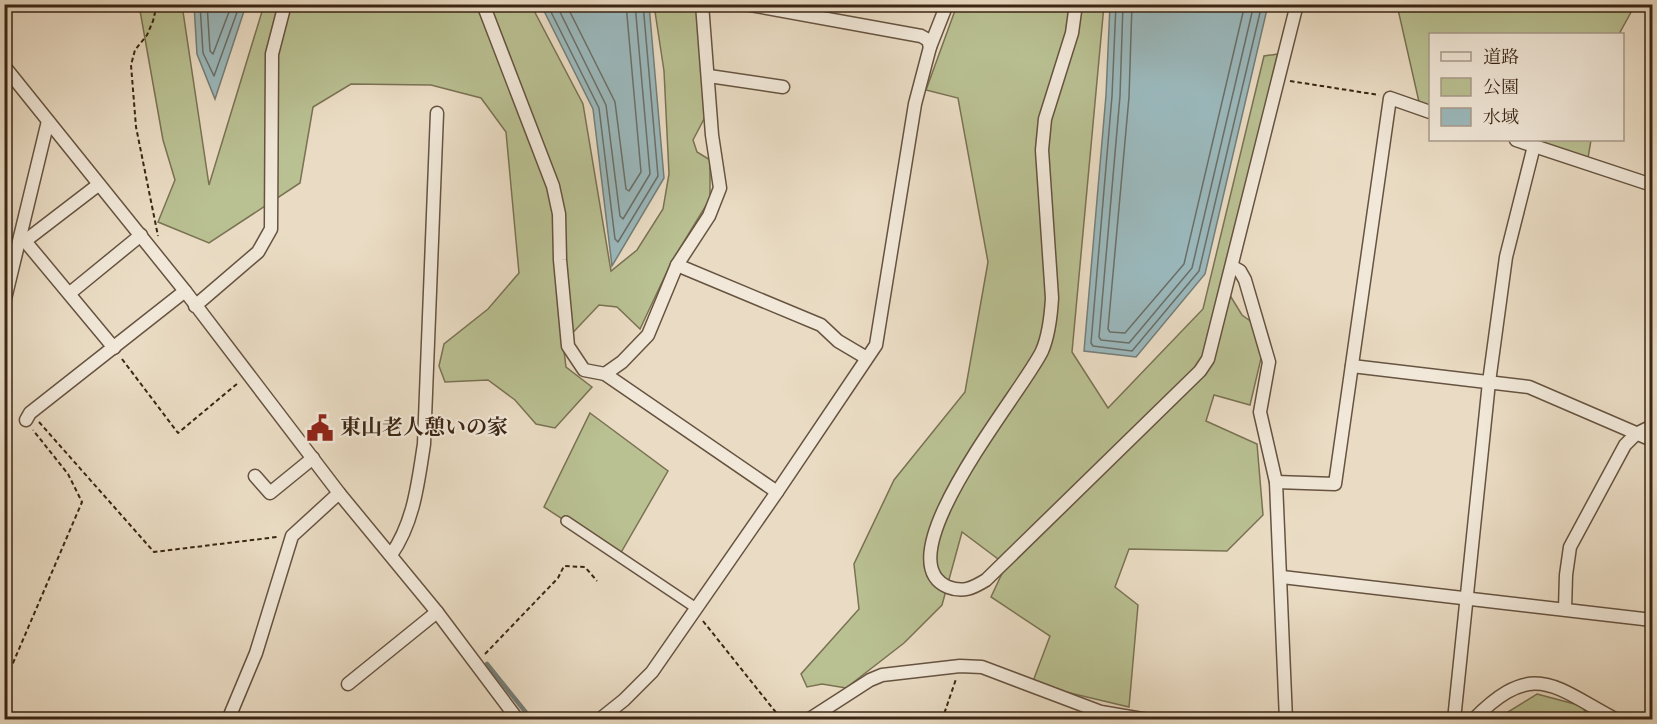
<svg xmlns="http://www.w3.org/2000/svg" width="1657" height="724" font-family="Vollkorn,'Noto Serif JP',serif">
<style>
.green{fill:#b9c092;stroke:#7a7253;stroke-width:1.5}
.water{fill:#9bb9bd;stroke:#747e79;stroke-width:1.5}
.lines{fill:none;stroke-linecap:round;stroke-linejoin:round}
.shore{stroke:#6a6f68;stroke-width:1.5}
.stream{stroke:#747e79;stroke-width:4.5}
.pedestrian-casing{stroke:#665340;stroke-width:12}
.minor-casing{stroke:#665340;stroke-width:15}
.path{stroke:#3a2514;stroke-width:2;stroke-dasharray:4.5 3;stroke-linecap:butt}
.pedestrian{stroke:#f1e8d9;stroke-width:9}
.minor{stroke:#f1e8d9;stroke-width:12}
.labels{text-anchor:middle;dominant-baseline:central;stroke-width:4.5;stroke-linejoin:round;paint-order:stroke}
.poi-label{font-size:21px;font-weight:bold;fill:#3a2514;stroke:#f1e8d9;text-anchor:start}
</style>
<rect width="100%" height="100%" fill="#eadcc4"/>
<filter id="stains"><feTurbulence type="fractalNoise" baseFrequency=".00333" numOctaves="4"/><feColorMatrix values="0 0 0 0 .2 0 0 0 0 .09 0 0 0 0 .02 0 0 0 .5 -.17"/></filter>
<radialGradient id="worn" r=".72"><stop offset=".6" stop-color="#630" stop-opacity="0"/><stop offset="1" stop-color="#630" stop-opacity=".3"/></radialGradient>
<g class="green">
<path d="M139,5H182L209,185L264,5H531L583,104L611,271L637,250L663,209L669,174L664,71L654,5H697L705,117L693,140L697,152L710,160V199L672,261L640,329L617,307L599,305L563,343L566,367L592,387L555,428L536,424L515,400L488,380L445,382L439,366L444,344L488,309L519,273L506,132L481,98L431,85L351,84L313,107L300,183L209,243L158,222L175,180L163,140Z"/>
<path d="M957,5H1104L1072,352L1108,408L1203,309L1264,56L1278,54L1223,284L1242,315L1267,333L1250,405L1214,395L1206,421L1257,444L1263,515L1227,551L1129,549L1115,587L1138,605L1129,707L1032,684L1050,636L991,597L1006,565L962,532L942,605L904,643L846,688L822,684L807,687L801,674L859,609L854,564L894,480L965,392L988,262L958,98L926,90Z"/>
<path d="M1397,5H1635L1619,34H1430V106L1419,102Z"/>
<path d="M1532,140H1591L1588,158Z"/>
<path d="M590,413L668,471L619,556L544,507Z"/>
<path d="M1537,694L1582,706L1589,719L1495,720Z"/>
</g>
<g class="water">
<path d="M194,5H246L215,99L197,54Z"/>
<path d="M541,5H649L664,178L612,266L593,109Z"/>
<path d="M1110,5H1268L1205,274L1136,357L1084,351L1106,95Z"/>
</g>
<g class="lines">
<g class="shore">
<path d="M200,4L203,53L214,76L240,4"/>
<path d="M207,4L210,51L213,54L232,4"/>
<path d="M547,4L599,108L615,239L618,242L658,176L643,4"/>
<path d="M556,4L606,105L620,216L623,219L650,174L635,4"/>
<path d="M566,4L615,102L626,189L629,191L641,172L626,4"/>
<path d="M1116,4L1112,96L1091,343L1093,346L1132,351L1199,271L1262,4"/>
<path d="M1123,4L1120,96L1099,337L1101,340L1129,343L1192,268L1254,4"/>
<path d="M1132,4L1129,97L1108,329L1110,332L1125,333L1184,264L1245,4"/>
</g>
<path class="stream" d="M487,664L532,720"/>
<defs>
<path id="pedestrian" d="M566,521L696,608"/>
<g id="minor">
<path d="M483,4L553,186L559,214L560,260L568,346L584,370L605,374L622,362L648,335L677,265L709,216L720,188L712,135L702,4"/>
<path d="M745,4L921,36L928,40L930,47"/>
<path d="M1076,4L1072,33L1045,119L1042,150L1052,298C1051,315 1049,335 1042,351C1024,390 881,559 948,587C963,593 973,588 986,580L1200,371L1208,359L1297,4"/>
<path d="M4,66L185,291L339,493L437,612L518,720"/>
<path d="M709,76L783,87"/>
<path d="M1516,140L1652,185"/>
<path d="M20,237L25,241L98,185"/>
<path d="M25,241L114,348"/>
<path d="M677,265L821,325L838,341L865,357"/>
<path d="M1233,267L1240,271L1245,280L1269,362L1260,412L1276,482L1286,720"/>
<path d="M70,293L141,235"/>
<path d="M4,303L48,121"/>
<path d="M195,306L258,252L271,229L272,54L285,4"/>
<path d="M1352,366L1529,387L1652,440"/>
<path d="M605,374L777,492"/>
<path d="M26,420L30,413L185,291"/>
<path d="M255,476L270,493L313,458"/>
<path d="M1276,482L1335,484L1390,98L1430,112"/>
<path d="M391,555C414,522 418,483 424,444L437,113"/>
<path d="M1282,577L1652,620"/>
<path d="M1565,609L1566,575L1570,547L1625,445L1636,434L1652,426"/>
<path d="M348,684L437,612"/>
<path d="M228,720L256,653L292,536L339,493"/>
<path d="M599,720L624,700L652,672L777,492L876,345L915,104L930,47L947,4"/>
<path d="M808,720L870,680L882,675L960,666L982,667L1101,712L1148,720"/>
<path d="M1454,720L1489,382L1506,257L1534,146"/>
<path d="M1473,720C1534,658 1554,687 1617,720"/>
</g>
</defs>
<use href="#pedestrian" class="pedestrian-casing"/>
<use href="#minor" class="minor-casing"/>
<g class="path">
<path d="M157,4L153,21L147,35L135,50L131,65L136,127L158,236"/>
<path d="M1290,81L1379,95"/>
<path d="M122,359L178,433L238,383"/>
<path d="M39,422L154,552L277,537"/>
<path d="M703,621L782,720"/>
<path d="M485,654L558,578L564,566L585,567L597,581"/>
<path d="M4,684L82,502L68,474L33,430"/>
<path d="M942,720L956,679"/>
</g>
<use href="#pedestrian" class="pedestrian"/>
<use href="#minor" class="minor"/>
</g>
<defs>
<symbol id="civic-bare" viewBox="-9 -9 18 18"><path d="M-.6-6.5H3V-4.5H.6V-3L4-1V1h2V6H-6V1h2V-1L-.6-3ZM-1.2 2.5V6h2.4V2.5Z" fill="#8f2418" stroke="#f1e8d9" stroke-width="2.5" paint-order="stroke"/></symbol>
</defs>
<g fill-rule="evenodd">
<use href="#civic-bare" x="301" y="409" width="38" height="38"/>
</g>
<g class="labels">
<g class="poi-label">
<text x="340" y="428">東山老人憩いの家</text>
</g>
</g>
<rect width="1657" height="724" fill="none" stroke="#eadcc4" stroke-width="24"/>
<rect x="6" y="6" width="1645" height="712" fill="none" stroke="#3a2514" stroke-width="3"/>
<rect x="12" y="12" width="1633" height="700" fill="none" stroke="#3a2514" stroke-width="1.5"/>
<rect x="1429" y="33" width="195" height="108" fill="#f1e8d9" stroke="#a89a8a" stroke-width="1.5"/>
<rect x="1441" y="52" width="30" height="9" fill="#f1e8d9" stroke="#a89a8a" stroke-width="1.5"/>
<text x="1483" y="63" font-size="18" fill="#3a2514">道路</text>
<rect x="1441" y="78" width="30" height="18" fill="#b9c092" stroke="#a89a8a" stroke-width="1.5"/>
<text x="1483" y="93" font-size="18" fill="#3a2514">公園</text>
<rect x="1441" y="108" width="30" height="18" fill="#9bb9bd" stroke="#a89a8a" stroke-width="1.5"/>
<text x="1483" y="123" font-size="18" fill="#3a2514">水域</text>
<rect width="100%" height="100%" filter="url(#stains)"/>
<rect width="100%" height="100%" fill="url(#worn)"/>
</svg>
